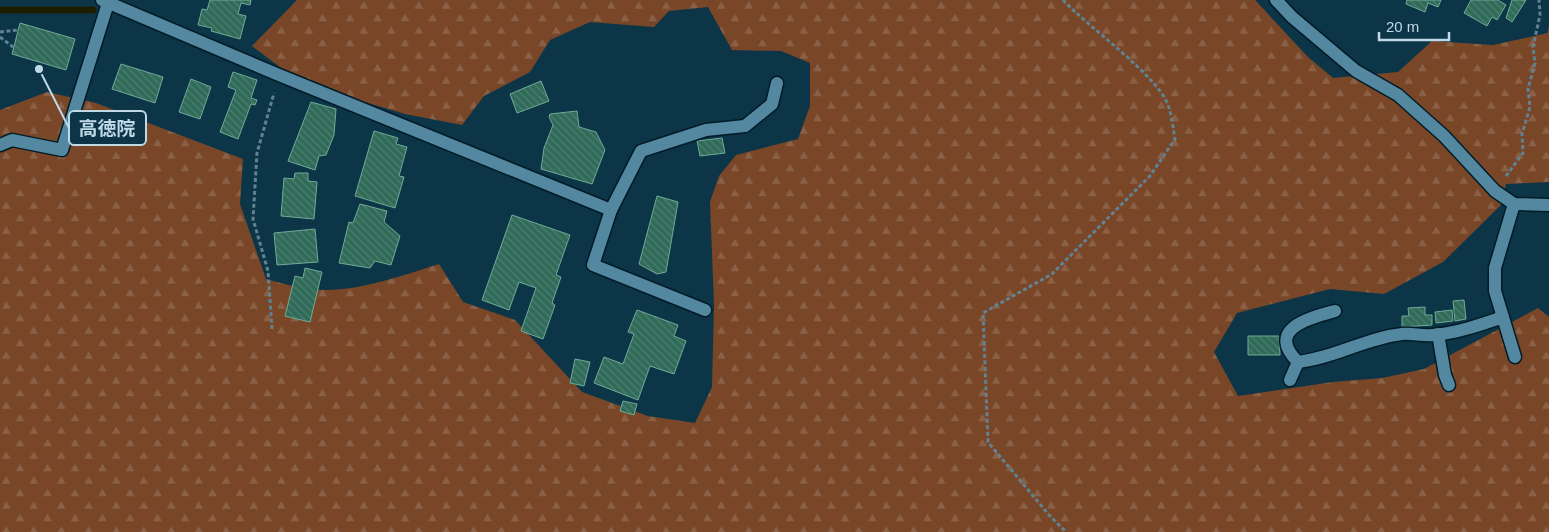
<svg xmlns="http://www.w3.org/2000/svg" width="1549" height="532" font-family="Helvetica,'Noto Sans JP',sans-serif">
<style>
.forest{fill:url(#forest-firs)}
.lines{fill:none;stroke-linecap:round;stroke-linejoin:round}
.stream{stroke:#1d1e00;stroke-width:7}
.building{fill:url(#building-back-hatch);stroke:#71ab97}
.lane-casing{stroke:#011c28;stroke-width:15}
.street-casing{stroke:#011c28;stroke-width:15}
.path{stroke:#608292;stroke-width:3;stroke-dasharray:4 2.5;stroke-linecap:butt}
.lane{stroke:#5488a1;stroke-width:12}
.street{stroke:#5488a1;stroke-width:12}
.leader{fill:none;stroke:#bfd9e7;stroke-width:2}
.callout-dot{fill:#bfd9e7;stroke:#0c3547;stroke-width:2}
.callout{fill:#0c3547;stroke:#bfd9e7;stroke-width:2}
.callout-label{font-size:19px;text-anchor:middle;font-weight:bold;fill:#bfd9e7}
</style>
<defs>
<pattern id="forest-firs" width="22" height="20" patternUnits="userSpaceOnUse" patternTransform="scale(1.25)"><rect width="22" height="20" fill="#794627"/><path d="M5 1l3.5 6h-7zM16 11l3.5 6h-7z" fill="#8a6046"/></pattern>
<pattern id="building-back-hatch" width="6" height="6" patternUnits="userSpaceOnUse" patternTransform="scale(1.25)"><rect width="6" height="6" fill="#306a58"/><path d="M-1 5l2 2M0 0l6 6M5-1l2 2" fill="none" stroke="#4c7f70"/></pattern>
</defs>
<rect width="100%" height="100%" fill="#0c3547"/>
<path class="forest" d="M297,0H1255L1308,57L1333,78L1398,72L1432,41L1493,45L1548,33L1549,24V182L1506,184L1501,205L1443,262L1384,294L1330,289L1237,313L1214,352L1238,396L1333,382L1382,378L1424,369L1538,308L1549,317V532H0V110L47,92L96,103L243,159L240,204L266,279C278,282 291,286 303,288C348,296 397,277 439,264L463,302L515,320L582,392L648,416L695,423L712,387L714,305L710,202L719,176L736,155L798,139L810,106V63L781,51L732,50L708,7L669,11L654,27L590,22L550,40L530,72L484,96L462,125L405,114L301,83L252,46Z"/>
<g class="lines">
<path class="stream" d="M0,10H93"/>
</g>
<g class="building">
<path d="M210,0H251L250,5L241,3L238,14L246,16L240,39L211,31L212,28L198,25L202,9L207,10Z"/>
<path d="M1407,0H1441L1438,7L1428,3L1425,12L1406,4Z"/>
<path d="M1471,0H1498L1506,5L1497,20L1492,17L1487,26L1464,13Z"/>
<path d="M1512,0H1526L1512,22L1506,18Z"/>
<path d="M20,23L75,39L66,70L12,54Z"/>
<path d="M121,64L163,77L155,103L112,89Z"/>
<path d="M233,72L257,80L251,98L257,100L255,105L251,104L238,139L220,132L236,90L228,87Z"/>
<path d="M191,79L211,87L200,119L179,112Z"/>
<path d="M541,81L549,101L517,113L510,94Z"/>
<path d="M311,102L336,109L334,135L326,155L319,156L315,170L288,161Z"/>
<path d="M577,111L579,127L596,132L605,150L592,184L541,169L544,148L553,125L549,117L550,114Z"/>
<path d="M374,131L398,138L396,144L407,147L399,176L404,177L395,208L355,196Z"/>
<path d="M722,138L725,153L700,156L697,141Z"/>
<path d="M295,173H308V181L317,182L314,219L281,216L284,178L294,179Z"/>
<path d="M657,196L678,202L666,272L657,274L639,264Z"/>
<path d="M360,204L387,211L384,222L400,236L391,265L375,261L370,268L339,263L349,222L353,223Z"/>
<path d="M512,215L570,235L556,275L561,277L552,303L555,305L543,339L521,331L536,288L519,282L509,310L482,300Z"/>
<path d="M315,229L318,262L277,265L274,233Z"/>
<path d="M305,268L322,272L310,322L285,316L295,276L303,278Z"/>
<path d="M1464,300L1466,319L1455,321L1453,301Z"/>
<path d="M1425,307V315H1432V325L1402,327V316H1409L1408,308Z"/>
<path d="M637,310L678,325L674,336L686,341L674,374L650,366L638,400L594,383L604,357L623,364L634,334L628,332Z"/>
<path d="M1452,310L1453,321L1436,323L1435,312Z"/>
<path d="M1248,336H1279L1280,355H1248Z"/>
<path d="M575,359L590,362L584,386L570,383Z"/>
<path d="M623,401L637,404L634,415L620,411Z"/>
</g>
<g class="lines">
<defs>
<g id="lane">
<path d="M0,145L12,140L62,150L109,0"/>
<path d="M1514,204L1495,268V291L1515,357"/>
<path d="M1335,311C1309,318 1265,329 1298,362C1334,358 1366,338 1402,334C1412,333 1422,336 1433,335C1457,333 1480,325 1503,317"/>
<path d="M1438,334L1445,375L1449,385"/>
<path d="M1290,380L1298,362"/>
</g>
<g id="street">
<path d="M102,0L279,75L611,210L593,265L705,310"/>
<path d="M1276,0L1292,17L1356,71L1398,95L1444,136L1495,191L1514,204L1549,205"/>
<path d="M611,210L641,151L706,130L745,126L772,104L777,83"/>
</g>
</defs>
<use href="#lane" class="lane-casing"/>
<use href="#street" class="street-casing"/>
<g class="path">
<path d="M1063,0C1087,26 1158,76 1168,105C1172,116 1173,128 1175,139L1150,176L1052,274L983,313L988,442L1049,515L1066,532"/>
<path d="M0,32L18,30"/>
<path d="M0,37L13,47"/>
<path d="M1506,176L1523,153L1522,134L1530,107L1528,89L1535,63L1533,47L1540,15L1539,0"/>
<path d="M272,329L268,271L253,219L257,153L274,93"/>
</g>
<use href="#lane" class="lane"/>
<use href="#street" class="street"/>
</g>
<path class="leader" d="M39 69L69 128"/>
<circle class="callout-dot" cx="39" cy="69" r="5"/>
<rect class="callout" x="69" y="111" width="77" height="34" rx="5"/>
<g class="callout-label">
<text x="107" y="135">高徳院</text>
</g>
<path d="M1379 32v8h70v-8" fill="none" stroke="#bfd9e7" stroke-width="2.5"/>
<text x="1386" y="32" font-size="15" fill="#bfd9e7" stroke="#0c3547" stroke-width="4" paint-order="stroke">20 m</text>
</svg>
